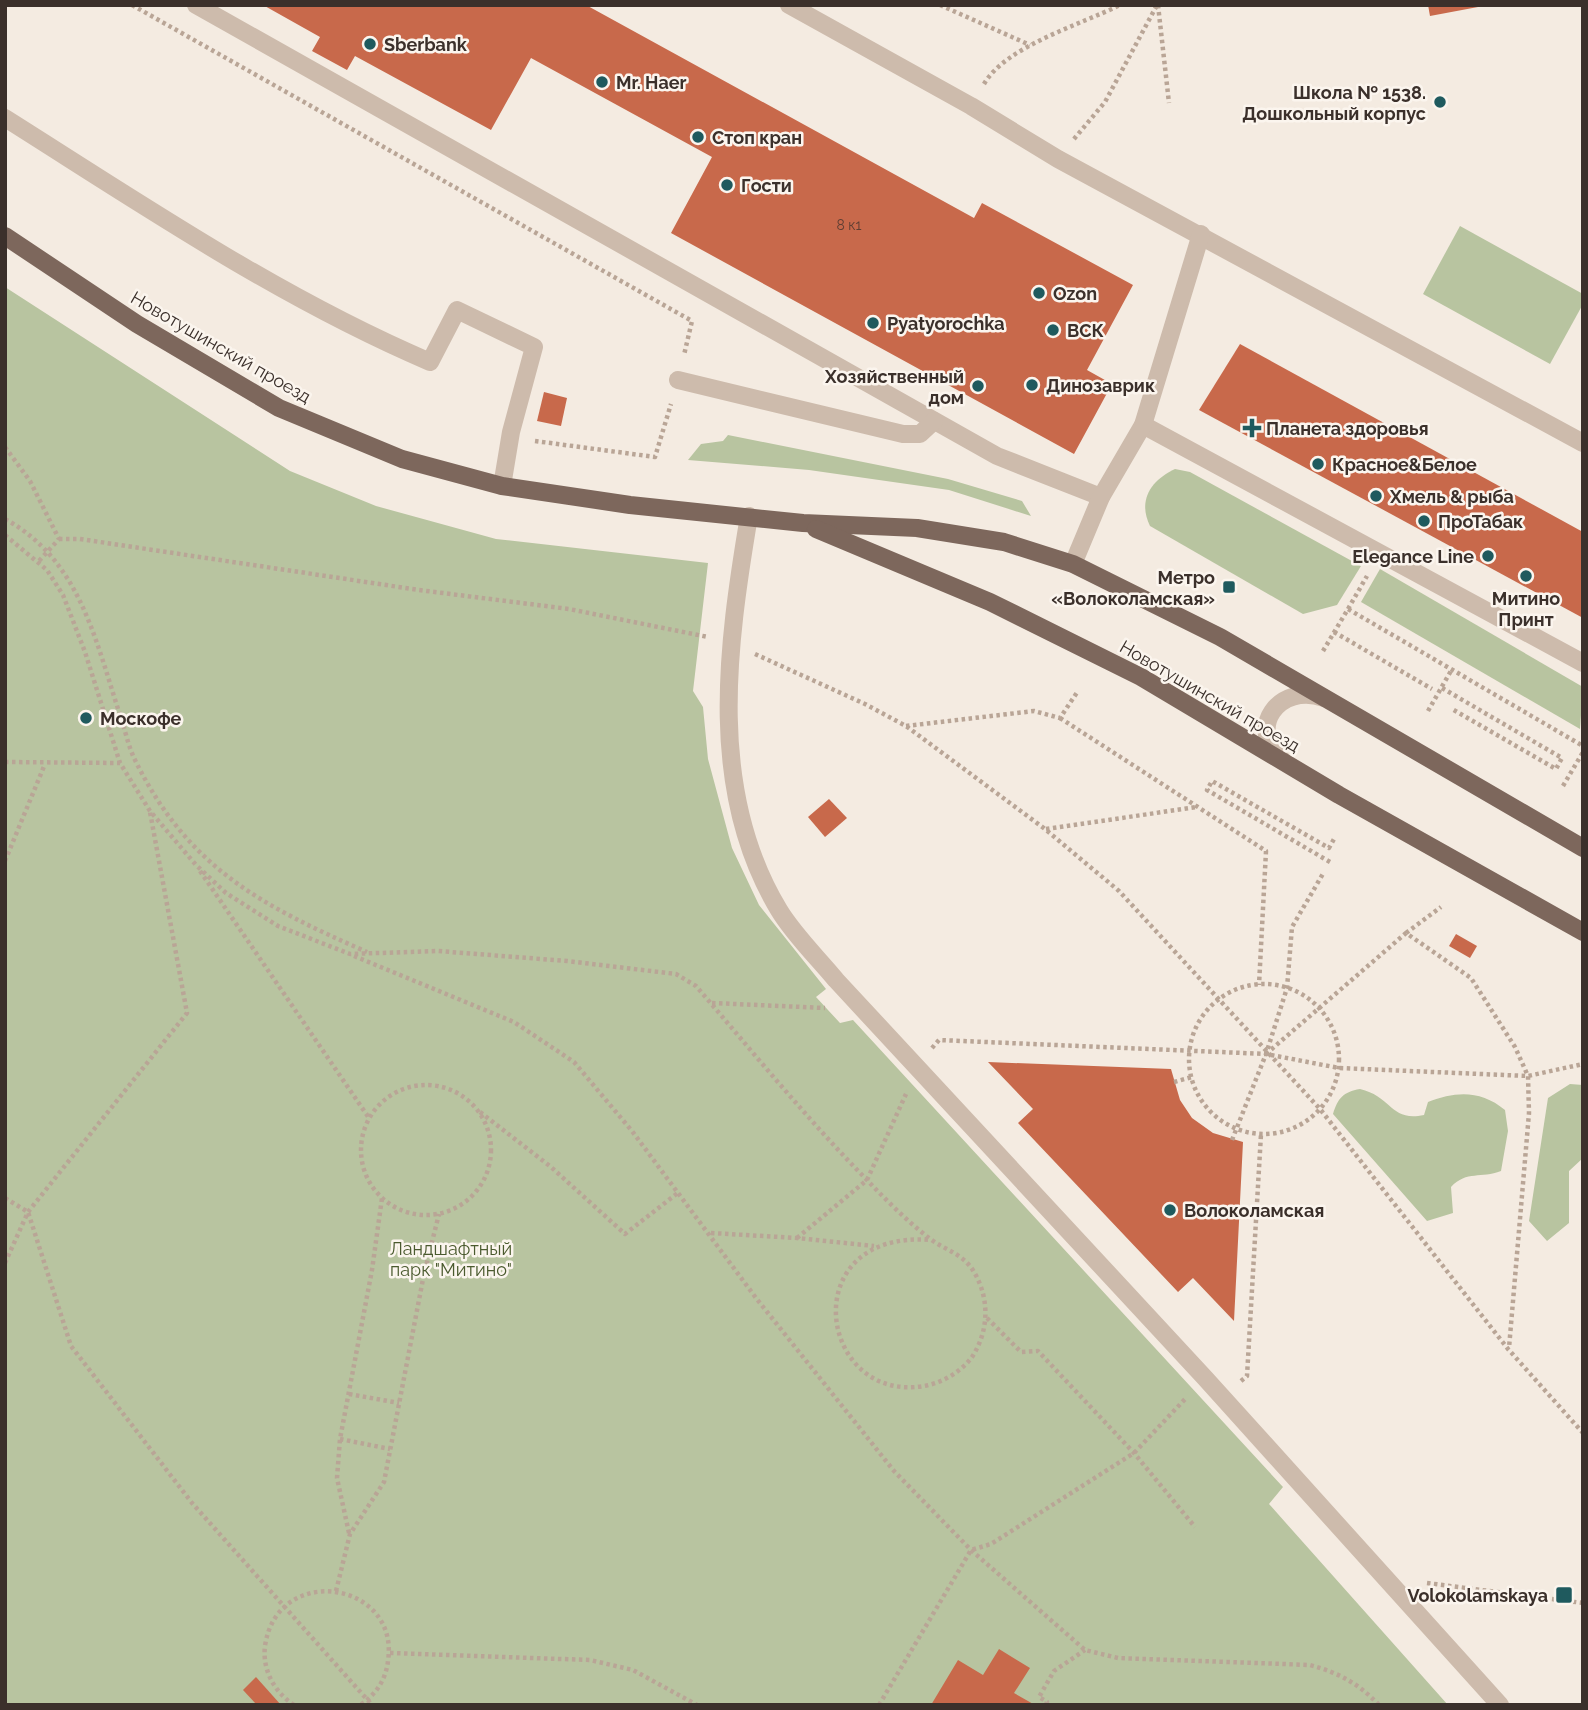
<svg xmlns="http://www.w3.org/2000/svg" width="1588" height="1710" font-family="Raleway,sans-serif">
<style>
.green{fill:#b8c4a0}
.building{fill:#c8694b}
.lines{fill:none;stroke-linecap:round;stroke-linejoin:round}
.path{stroke:#b9a596;stroke-width:4.5;stroke-dasharray:3.5 3.5;stroke-linecap:butt}
.minor{stroke:#cdbbac;stroke-width:18}
.major{stroke:#7d675c;stroke-width:18}
.poi-dot{fill:#1f5a5e;stroke:#fbf5ee;stroke-width:2.5}
.labels{text-anchor:middle;dominant-baseline:central;stroke-width:5;stroke-linejoin:round;paint-order:stroke}
.number-label{font-size:14px;fill:#5e3e33}
.poi-label{font-size:18px;font-weight:bold;fill:#3b302b;stroke:#fbf5ee;text-anchor:start}
.street-label{font-size:18px;fill:#3b302b;stroke:#fbf5ee}
.park-label{font-size:18px;fill:#4a5a2e;stroke:#fbf5ee}
</style>
<rect width="100%" height="100%" fill="#f4ebe1"/>
<g class="green">
<path d="M1460,226L1583,294V304L1550,364L1423,294Z"/>
<path d="M5,287L290,471L376,506L496,539L708,563L693,691L703,707L708,759L732,848L759,905L826,989L816,997L840,1023L853,1020L1283,1487L1269,1504L1448,1705H5Z"/>
<path d="M728,435L948,479L1022,501L1031,516L949,490L809,470L688,460L701,444L723,441Z"/>
<path d="M1175,469L1190,472L1361,566L1337,605L1303,614L1150,526C1137,499 1152,480 1175,469Z"/>
<path d="M1380,569L1583,687L1580,729L1361,602Z"/>
<path d="M1570,1084L1583,1085V1158L1569,1171V1223L1547,1241L1529,1221L1548,1098Z"/>
<path d="M1360,1089C1393,1097 1390,1122 1424,1115L1428,1102C1456,1091 1481,1090 1505,1110L1508,1131L1501,1171C1481,1179 1467,1170 1451,1187L1453,1213L1427,1221L1333,1114C1338,1098 1343,1092 1360,1089Z"/>
</g>
<g class="building">
<path d="M263,5H586L974,218L982,203L1133,285L1087,370L1112,384L1074,454L671,233L712,157L531,58L491,130L355,56L347,70L312,51L320,37Z"/>
<path d="M1428,5H1478V7L1430,16Z"/>
<path d="M1240,344L1583,532V618L1199,410Z"/>
<path d="M544,392L567,398L561,426L537,421Z"/>
<path d="M829,799L847,818L825,837L808,817Z"/>
<path d="M1456,934L1477,946L1470,958L1449,946Z"/>
<path d="M988,1062L1171,1069L1180,1100L1192,1118L1213,1133L1243,1142L1234,1321L1193,1278L1178,1292L1018,1123L1033,1109Z"/>
<path d="M999,1649L1030,1668L1014,1693L1035,1705H931L958,1660L983,1675Z"/>
<path d="M256,1677L281,1705H257L243,1690Z"/>
</g>
<g class="lines">
<g class="path">
<path d="M132,5L692,321L684,355"/>
<path d="M940,5L1030,45"/>
<path d="M1158,5L1169,103"/>
<path d="M984,84C1006,46 1080,25 1120,5"/>
<path d="M1074,139L1105,102L1157,5"/>
<path d="M535,441L655,457L671,404"/>
<path d="M5,447L30,481L59,539L38,562"/>
<path d="M5,519C80,560 95,639 120,715C125,729 128,746 135,760C188,868 262,906 367,952"/>
<path d="M5,535L47,570L63,595L85,652L120,763L150,811L196,865L226,893L278,926L350,954L438,951L567,961L676,974L696,986C752,1051 807,1119 867,1180C886,1200 907,1221 929,1238C944,1250 963,1253 974,1272C990,1299 989,1331 972,1357C961,1372 942,1383 924,1386C818,1404 793,1229 931,1240"/>
<path d="M59,539H80L419,590L569,609L708,637"/>
<path d="M1348,609L1367,576"/>
<path d="M1334,632L1432,689"/>
<path d="M1323,651L1348,609L1583,746"/>
<path d="M755,654L865,704L906,726L1045,829L1119,891L1320,1109L1508,1349L1583,1433"/>
<path d="M1442,688L1562,758L1556,769L1452,709"/>
<path d="M1428,711L1452,669"/>
<path d="M1060,718L1266,851L1259,985"/>
<path d="M906,726L1034,711L1060,718L1078,691"/>
<path d="M5,762L120,763"/>
<path d="M1563,786L1583,752"/>
<path d="M1046,829L1197,807"/>
<path d="M5,861L45,764"/>
<path d="M1330,862L1207,790L1212,781L1329,848L1334,839"/>
<path d="M200,871L369,1118"/>
<path d="M1406,933L1441,907"/>
<path d="M354,956L514,1022L574,1062L632,1131L756,1298L894,1471L971,1550L1085,1650L1118,1658L1310,1665C1339,1673 1358,1683 1379,1705"/>
<circle cx="1264" cy="1059" r="75"/>
<path d="M712,1003L825,1008"/>
<path d="M932,1048L939,1040L1266,1054L1339,1068L1528,1076L1583,1064"/>
<path d="M1266,1054L1406,933L1471,978L1515,1047L1528,1076L1529,1113L1509,1348"/>
<path d="M1174,1082L1192,1077"/>
<circle cx="426" cy="1150" r="65"/>
<path d="M480,1112L551,1167L625,1234L679,1192"/>
<path d="M1232,1140L1266,1054L1287,988L1292,927L1324,872"/>
<path d="M5,1198L28,1212L71,1346L192,1503L372,1705"/>
<path d="M711,1233L797,1238L874,1246"/>
<path d="M797,1238L867,1180L906,1094"/>
<path d="M5,1263L28,1212L187,1013L150,812"/>
<path d="M987,1318L1021,1352L1038,1351L1134,1453L1195,1527"/>
<path d="M1241,1381L1247,1376L1261,1134"/>
<path d="M349,1394L399,1403"/>
<path d="M340,1439L390,1449"/>
<path d="M349,1533L337,1478L340,1439L372,1270L382,1198"/>
<path d="M1427,1583L1583,1603"/>
<path d="M336,1591L350,1534L384,1482L424,1274L439,1214"/>
<path d="M390,1653L590,1660L633,1670L697,1705"/>
<path d="M294,1705C274,1692 262,1669 265,1646C277,1562 400,1581 388,1661C386,1679 376,1695 360,1705"/>
<path d="M879,1705L971,1550L991,1544L1134,1453L1187,1397"/>
<path d="M1046,1705L1047,1702L1039,1697L1054,1671L1085,1650"/>
</g>
<g class="minor">
<path d="M196,5L997,456L1101,497"/>
<path d="M789,5L971,106L1058,159L1583,443"/>
<path d="M5,118C143,205 280,298 430,362L457,310L534,347L511,432L502,486"/>
<path d="M678,380L903,434H920L934,421"/>
<path d="M1143,425L1583,663"/>
<path d="M749,516C727,647 707,791 779,910C794,935 818,958 836,980L1205,1378L1500,1705"/>
<path d="M1073,564L1101,497L1143,425L1201,234"/>
<path d="M1283,761C1245,729 1279,682 1324,698"/>
</g>
<g class="major">
<path d="M5,236L137,324L279,408L402,459L502,486L630,505L803,523L917,528L1004,542L1073,564L1220,637L1583,848"/>
<path d="M816,529L990,602L1141,677L1339,795L1583,932"/>
</g>
</g>
<g class="poi-dot">
<circle cx="370" cy="44" r="7"/>
<circle cx="602" cy="82" r="7"/>
<circle cx="1440" cy="102" r="7"/>
<circle cx="698" cy="137" r="7"/>
<circle cx="727" cy="185" r="7"/>
<circle cx="1039" cy="293" r="7"/>
<circle cx="873" cy="323" r="7"/>
<circle cx="1053" cy="330" r="7"/>
<circle cx="1032" cy="385" r="7"/>
<circle cx="978" cy="386" r="7"/>
<path d="M1248.5 417.5h7v7h7v7h-7v7h-7v-7h-7v-7h7z"/>
<circle cx="1318" cy="464" r="7"/>
<circle cx="1376" cy="496" r="7"/>
<circle cx="1424" cy="521" r="7"/>
<circle cx="1488" cy="556" r="7"/>
<circle cx="1526" cy="576" r="7"/>
<rect x="1222" y="580" width="14" height="14" rx="3.5"/>
<circle cx="86" cy="718" r="7"/>
<circle cx="1170" cy="1210" r="7"/>
<rect x="1555" y="1586" width="18" height="18" rx="3.5"/>
</g>
<g class="labels">
<g class="number-label">
<text x="849" y="225">8 к1</text>
</g>
<g class="poi-label">
<text x="384" y="44">Sberbank</text>
<text x="616" y="82">Mr. Haer</text>
<text x="1426" y="92" text-anchor="end">Школа № 1538.<tspan x="1426" dy="21">Дошкольный корпус</tspan></text>
<text x="712" y="137">Стоп кран</text>
<text x="741" y="185">Гости</text>
<text x="1053" y="293">Ozon</text>
<text x="887" y="323">Pyatyorochka</text>
<text x="1067" y="330">ВСК</text>
<text x="964" y="376" text-anchor="end">Хозяйственный<tspan x="964" dy="21">дом</tspan></text>
<text x="1046" y="385">Динозаврик</text>
<text x="1266" y="428">Планета здоровья</text>
<text x="1332" y="464">Красное&amp;Белое</text>
<text x="1390" y="496">Хмель &amp; рыба</text>
<text x="1438" y="521">ПроТабак</text>
<text x="1474" y="556" text-anchor="end">Elegance Line</text>
<text x="1215" y="577" text-anchor="end">Метро<tspan x="1215" dy="21">«Волоколамская»</tspan></text>
<text x="1526" y="598" text-anchor="middle">Митино<tspan x="1526" dy="21">Принт</tspan></text>
<text x="100" y="718">Москофе</text>
<text x="1184" y="1210">Волоколамская</text>
<text x="1548" y="1595" text-anchor="end">Volokolamskaya</text>
</g>
<g class="street-label">
<text transform="translate(221 347) rotate(30)">Новотушинский проезд</text>
<text transform="translate(1210 696) rotate(30)">Новотушинский проезд</text>
</g>
<g class="park-label">
<text x="451" y="1248">Ландшафтный<tspan x="451" dy="21">парк "Митино"</tspan></text>
</g>
</g>
<rect width="1588" height="1710" fill="none" stroke="#3b302b" stroke-width="14"/>
</svg>
